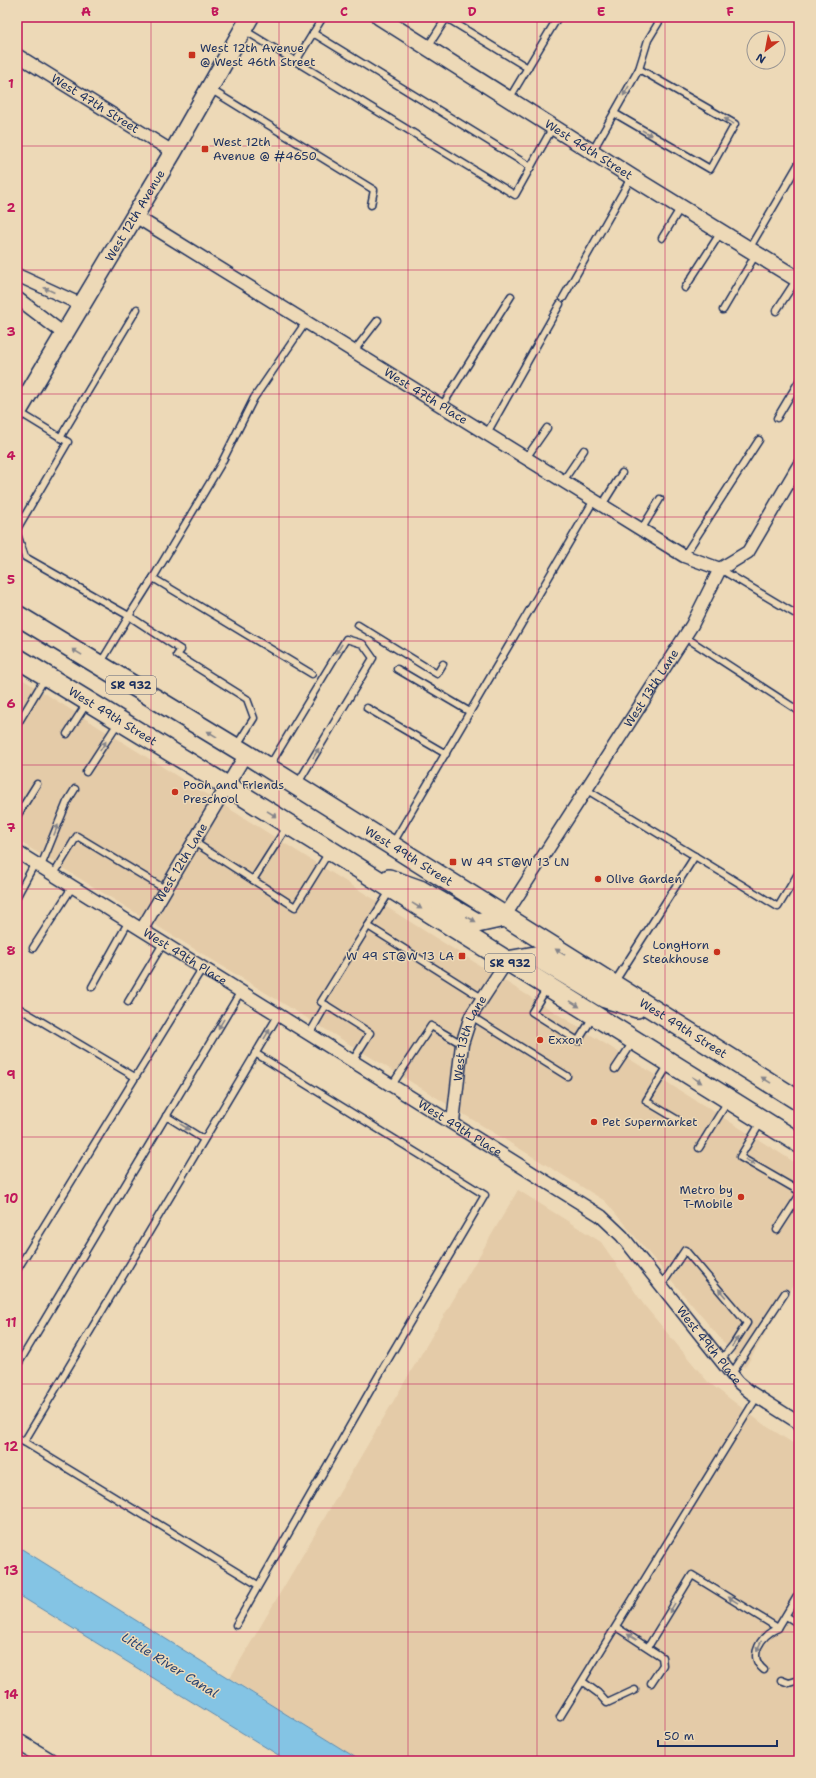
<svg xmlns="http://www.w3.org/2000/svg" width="816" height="1778" font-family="'Shantell Sans',sans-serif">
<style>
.built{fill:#e4cba8}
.water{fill:#84c4e4;stroke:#5a88ae}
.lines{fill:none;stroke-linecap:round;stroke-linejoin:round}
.service-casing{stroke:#1b2f5e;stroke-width:9}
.minor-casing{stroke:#1b2f5e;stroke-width:15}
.tertiary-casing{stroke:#1b2f5e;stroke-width:18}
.secondary-casing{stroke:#1b2f5e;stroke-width:20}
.primary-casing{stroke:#1b2f5e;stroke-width:22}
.service{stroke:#edd9b7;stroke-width:6}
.minor{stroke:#edd9b7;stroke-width:12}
.tertiary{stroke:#edd9b7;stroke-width:15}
.secondary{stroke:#edd9b7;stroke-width:17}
.primary{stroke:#edd9b7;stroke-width:19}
.oneway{fill:#84848a}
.grid{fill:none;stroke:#c2185b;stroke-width:1;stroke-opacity:0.55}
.poi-dot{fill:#c8321e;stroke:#edd9b7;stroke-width:1.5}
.labels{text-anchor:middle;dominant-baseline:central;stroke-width:3;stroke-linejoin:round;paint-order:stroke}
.shield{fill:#edd9b7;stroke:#5a6279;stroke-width:1}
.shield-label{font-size:11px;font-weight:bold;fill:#1b2f5e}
.poi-label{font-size:12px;fill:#1b2f5e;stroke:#edd9b7;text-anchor:start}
.street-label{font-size:12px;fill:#1b2f5e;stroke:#edd9b7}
.water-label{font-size:13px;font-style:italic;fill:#2b4572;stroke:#edd9b7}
.neatline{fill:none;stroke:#c2185b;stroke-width:1.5}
.grid-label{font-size:13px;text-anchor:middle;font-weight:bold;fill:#c2185b}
</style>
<rect width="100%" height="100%" fill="#edd9b7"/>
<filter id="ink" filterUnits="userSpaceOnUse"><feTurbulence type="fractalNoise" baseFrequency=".025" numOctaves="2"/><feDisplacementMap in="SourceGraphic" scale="8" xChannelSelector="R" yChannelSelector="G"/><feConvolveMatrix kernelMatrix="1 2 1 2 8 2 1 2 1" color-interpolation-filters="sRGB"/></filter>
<g filter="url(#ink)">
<g class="built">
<path d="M17,676L799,1165V1275L745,1368L605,1201L17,840Z"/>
<path d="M518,1190L601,1242L644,1305L708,1382L763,1424L799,1447V1761H361L230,1678Z"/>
</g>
<path class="water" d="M17,1546L361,1761H288L17,1594Z"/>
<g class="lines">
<defs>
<g id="service">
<path d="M445,17L528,68"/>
<path d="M244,30L515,195L553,127"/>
<path d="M313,33L531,167"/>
<path d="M427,48L447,17"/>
<path d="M296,61L323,17"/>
<path d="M639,69L648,40L662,17"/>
<path d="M210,89L374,190L371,205"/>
<path d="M509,99L558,17"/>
<path d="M592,152L639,69L735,124L710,169L614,113"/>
<path d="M662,238L681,207"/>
<path d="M749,249L799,163"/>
<path d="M685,288L721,232"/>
<path d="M563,298L631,178"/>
<path d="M723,310L756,254"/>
<path d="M776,311L797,279"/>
<path d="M354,351L378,320"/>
<path d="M442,406L511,296"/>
<path d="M777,418L799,381"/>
<path d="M487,433L560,304"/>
<path d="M60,438L137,309"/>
<path d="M526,458L547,428"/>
<path d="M563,481L584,450"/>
<path d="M602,505L622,473"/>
<path d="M17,529L68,442L19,412"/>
<path d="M641,530L660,499"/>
<path d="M17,534L25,557L129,616L100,664"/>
<path d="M684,556L759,440"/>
<path d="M720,569L799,616"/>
<path d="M153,578L221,464L254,398L306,322"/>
<path d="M358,625L437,674L443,664"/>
<path d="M685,637L799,711"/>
<path d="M397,669L470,712"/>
<path d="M367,708L446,754"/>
<path d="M17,725L45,678"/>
<path d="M67,734L87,703"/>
<path d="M237,745L254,718L247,699L177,655L181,650L129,616L153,578L312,674"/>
<path d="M270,765L346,639L363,644L373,658L298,783"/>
<path d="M86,772L118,723"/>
<path d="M587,790L778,907L799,872"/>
<path d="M17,816L37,784"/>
<path d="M194,842L295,907L329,852"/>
<path d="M393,843L594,500"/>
<path d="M41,866L67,802L75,789"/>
<path d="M54,874L77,836L165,889"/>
<path d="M253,880L288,825"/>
<path d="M390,891L368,926L482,998"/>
<path d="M17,896L35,863"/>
<path d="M33,948L73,886"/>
<path d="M614,983L695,856"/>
<path d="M92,987L129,921"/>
<path d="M547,988L532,1012L578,1041L593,1017"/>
<path d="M128,1002L164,942"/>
<path d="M17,1007L135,1077"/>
<path d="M471,1016L567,1076"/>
<path d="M310,1033L326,1005"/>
<path d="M353,1060L370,1033L321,1002L368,926"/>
<path d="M669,1064L646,1101L678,1120"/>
<path d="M615,1069L633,1042"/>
<path d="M392,1085L431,1026L462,1044"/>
<path d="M166,1116L203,1139"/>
<path d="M761,1122L740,1157L799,1191"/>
<path d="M699,1148L728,1101"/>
<path d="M777,1230L799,1196"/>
<path d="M17,1270L203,967"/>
<path d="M661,1286L685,1250L747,1323L733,1345L720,1361"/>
<path d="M17,1366L241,991"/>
<path d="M731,1375L785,1293"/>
<path d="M17,1438L24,1442L279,1014"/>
<path d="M24,1442L258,1585"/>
<path d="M786,1616L799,1624"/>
<path d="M236,1625L383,1368L485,1195L255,1053"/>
<path d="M616,1627L662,1657L663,1665L651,1683"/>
<path d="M648,1647L692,1575L778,1628L799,1593"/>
<path d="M764,1670C746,1656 762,1635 778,1628"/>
<path d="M781,1680L789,1683L799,1680"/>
<path d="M583,1682L598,1693L607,1703L635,1690"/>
<path d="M560,1717L757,1397"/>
</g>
<g id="minor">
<path id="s1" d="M17,55L173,152"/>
<path id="s2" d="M135,216L684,556L720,569"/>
<path d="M17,275L82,305"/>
<path d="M17,298L64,334"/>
<path id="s3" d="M17,852L601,1216L622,1236L738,1382L750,1392L799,1423"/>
<path id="s4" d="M504,917L692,625L720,569L748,552L799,465"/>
<path id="s5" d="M142,929L246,754"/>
<path id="s6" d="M453,1122L462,1044L471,1016L507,961"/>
</g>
<g id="tertiary">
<path id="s7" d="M379,17L632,177L799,280"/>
<path d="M17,1741L50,1761"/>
</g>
<g id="secondary">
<path id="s8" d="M17,413L173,152L250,17"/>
</g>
<g id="primary">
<path id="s9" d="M17,615L246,754L799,1101"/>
<path id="s10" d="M17,658L227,786L799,1143"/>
<path d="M389,879L420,890L477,923L504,917"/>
<path d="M507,961L535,956L605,998L637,1008"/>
</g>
</defs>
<use href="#service" class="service-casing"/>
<use href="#minor" class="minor-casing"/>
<use href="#tertiary" class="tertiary-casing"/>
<use href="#secondary" class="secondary-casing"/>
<use href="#primary" class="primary-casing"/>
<use href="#service" class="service"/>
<use href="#minor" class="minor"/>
<use href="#tertiary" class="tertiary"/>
<use href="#secondary" class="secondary"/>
<use href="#primary" class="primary"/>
</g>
<defs><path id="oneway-solid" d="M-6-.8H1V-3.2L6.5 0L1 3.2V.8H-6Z"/></defs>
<g class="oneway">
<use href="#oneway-solid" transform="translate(626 91) rotate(120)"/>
<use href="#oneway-solid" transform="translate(729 121) rotate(-149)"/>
<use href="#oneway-solid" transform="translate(647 133) rotate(30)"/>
<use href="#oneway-solid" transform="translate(49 290) rotate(-155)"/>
<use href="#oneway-solid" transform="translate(339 649) rotate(121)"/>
<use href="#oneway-solid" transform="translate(77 652) rotate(-149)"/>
<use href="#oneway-solid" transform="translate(212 734) rotate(-149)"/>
<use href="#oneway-solid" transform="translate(103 746) rotate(-58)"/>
<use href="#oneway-solid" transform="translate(316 753) rotate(-59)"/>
<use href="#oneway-solid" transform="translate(272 814) rotate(32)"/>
<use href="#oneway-solid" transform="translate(56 830) rotate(-68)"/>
<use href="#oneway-solid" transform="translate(417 906) rotate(32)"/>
<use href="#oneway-solid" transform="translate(471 919) rotate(29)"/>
<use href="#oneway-solid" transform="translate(560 952) rotate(-148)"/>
<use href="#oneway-solid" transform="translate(575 1004) rotate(32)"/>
<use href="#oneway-solid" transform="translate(221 1024) rotate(121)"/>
<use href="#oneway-solid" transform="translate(267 1034) rotate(-59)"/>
<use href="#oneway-solid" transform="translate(697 1080) rotate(32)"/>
<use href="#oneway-solid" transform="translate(766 1080) rotate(-148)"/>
<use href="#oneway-solid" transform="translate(185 1127) rotate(32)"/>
<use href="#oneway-solid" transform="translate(750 1162) rotate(30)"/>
<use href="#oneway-solid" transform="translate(722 1293) rotate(-130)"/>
<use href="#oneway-solid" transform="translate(735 1342) rotate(-56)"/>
<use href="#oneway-solid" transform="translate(733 1600) rotate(-148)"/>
<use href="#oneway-solid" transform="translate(672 1608) rotate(121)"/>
<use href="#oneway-solid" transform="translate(632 1637) rotate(-148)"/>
<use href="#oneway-solid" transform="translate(759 1646) rotate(115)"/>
</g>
</g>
<path class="grid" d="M151,17V1761M279,17V1761M408,17V1761M537,17V1761M665,17V1761M17,146H799M17,270H799M17,394H799M17,517H799M17,641H799M17,765H799M17,889H799M17,1013H799M17,1137H799M17,1261H799M17,1384H799M17,1508H799M17,1632H799"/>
<g class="poi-dot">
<rect x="188" y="51" width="8" height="8" rx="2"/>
<rect x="201" y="145" width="8" height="8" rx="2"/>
<circle cx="175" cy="792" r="4"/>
<rect x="449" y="858" width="8" height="8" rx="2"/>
<circle cx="598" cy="879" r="4"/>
<circle cx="717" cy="952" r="4"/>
<rect x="458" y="952" width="8" height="8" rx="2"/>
<circle cx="540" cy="1040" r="4"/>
<circle cx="594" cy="1122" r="4"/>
<circle cx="741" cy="1197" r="4"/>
</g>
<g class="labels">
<g class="shield">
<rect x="106" y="676" width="50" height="18" rx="3"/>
<rect x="485" y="954" width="50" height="18" rx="3"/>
</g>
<g class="shield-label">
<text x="131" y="685">SR 932</text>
<text x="510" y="963">SR 932</text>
</g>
<g class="poi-label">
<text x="200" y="48">West 12th Avenue<tspan x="200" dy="14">@ West 46th Street</tspan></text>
<text x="213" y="142">West 12th<tspan x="213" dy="14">Avenue @ #4650</tspan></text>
<text x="183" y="785">Pooh and Friends<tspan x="183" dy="14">Preschool</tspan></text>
<text x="461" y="862">W 49 ST@W 13 LN</text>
<text x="606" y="879">Olive Garden</text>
<text x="709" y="945" text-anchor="end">LongHorn<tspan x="709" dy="14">Steakhouse</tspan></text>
<text x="454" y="956" text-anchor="end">W 49 ST@W 13 LA</text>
<text x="548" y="1040">Exxon</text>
<text x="602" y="1122">Pet Supermarket</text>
<text x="733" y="1190" text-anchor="end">Metro by<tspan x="733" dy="14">T-Mobile</tspan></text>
</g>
<g class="street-label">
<text stroke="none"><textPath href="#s1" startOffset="92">West 47th Street</textPath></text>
<text stroke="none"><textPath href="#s7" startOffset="248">West 46th Street</textPath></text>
<text stroke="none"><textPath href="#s8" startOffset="230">West 12th Avenue</textPath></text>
<text stroke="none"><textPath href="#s2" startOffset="342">West 47th Place</textPath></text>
<text stroke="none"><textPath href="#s4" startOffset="272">West 13th Lane</textPath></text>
<text stroke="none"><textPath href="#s10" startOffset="112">West 49th Street</textPath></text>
<text stroke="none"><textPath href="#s9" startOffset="460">West 49th Street</textPath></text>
<text stroke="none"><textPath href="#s5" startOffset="77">West 12th Lane</textPath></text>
<text stroke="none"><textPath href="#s3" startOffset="198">West 49th Place</textPath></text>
<text stroke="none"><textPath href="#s9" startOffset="784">West 49th Street</textPath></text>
<text stroke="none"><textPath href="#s6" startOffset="86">West 13th Lane</textPath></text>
<text stroke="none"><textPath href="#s3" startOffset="522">West 49th Place</textPath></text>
<text stroke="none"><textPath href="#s3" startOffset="857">West 49th Place</textPath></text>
</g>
<g class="water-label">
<text transform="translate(170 1665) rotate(32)">Little River Canal</text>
</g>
</g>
<rect width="816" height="1778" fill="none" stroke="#edd9b7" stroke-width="44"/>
<g transform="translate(766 50) rotate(212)"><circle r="19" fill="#edd9b7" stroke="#999593"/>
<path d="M0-3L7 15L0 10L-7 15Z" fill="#c8321e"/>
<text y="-6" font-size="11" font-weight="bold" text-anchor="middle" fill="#1b2f5e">N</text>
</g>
<path d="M658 1740v6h119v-6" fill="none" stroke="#1b2f5e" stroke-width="2"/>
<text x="664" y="1740" font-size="12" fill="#1b2f5e" stroke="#edd9b7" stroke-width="3" paint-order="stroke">50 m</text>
<rect x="22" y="22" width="772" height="1734" class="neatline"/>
<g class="grid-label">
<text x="86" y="16">A</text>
<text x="215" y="16">B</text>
<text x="344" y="16">C</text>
<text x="472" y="16">D</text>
<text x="601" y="16">E</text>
<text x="730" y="16">F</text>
<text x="11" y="88">1</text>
<text x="11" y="212">2</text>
<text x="11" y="336">3</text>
<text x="11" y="460">4</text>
<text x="11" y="584">5</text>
<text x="11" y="708">6</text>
<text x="11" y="832">7</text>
<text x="11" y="955">8</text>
<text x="11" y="1079">9</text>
<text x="11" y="1203">10</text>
<text x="11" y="1327">11</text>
<text x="11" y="1451">12</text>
<text x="11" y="1575">13</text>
<text x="11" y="1699">14</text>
</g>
</svg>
